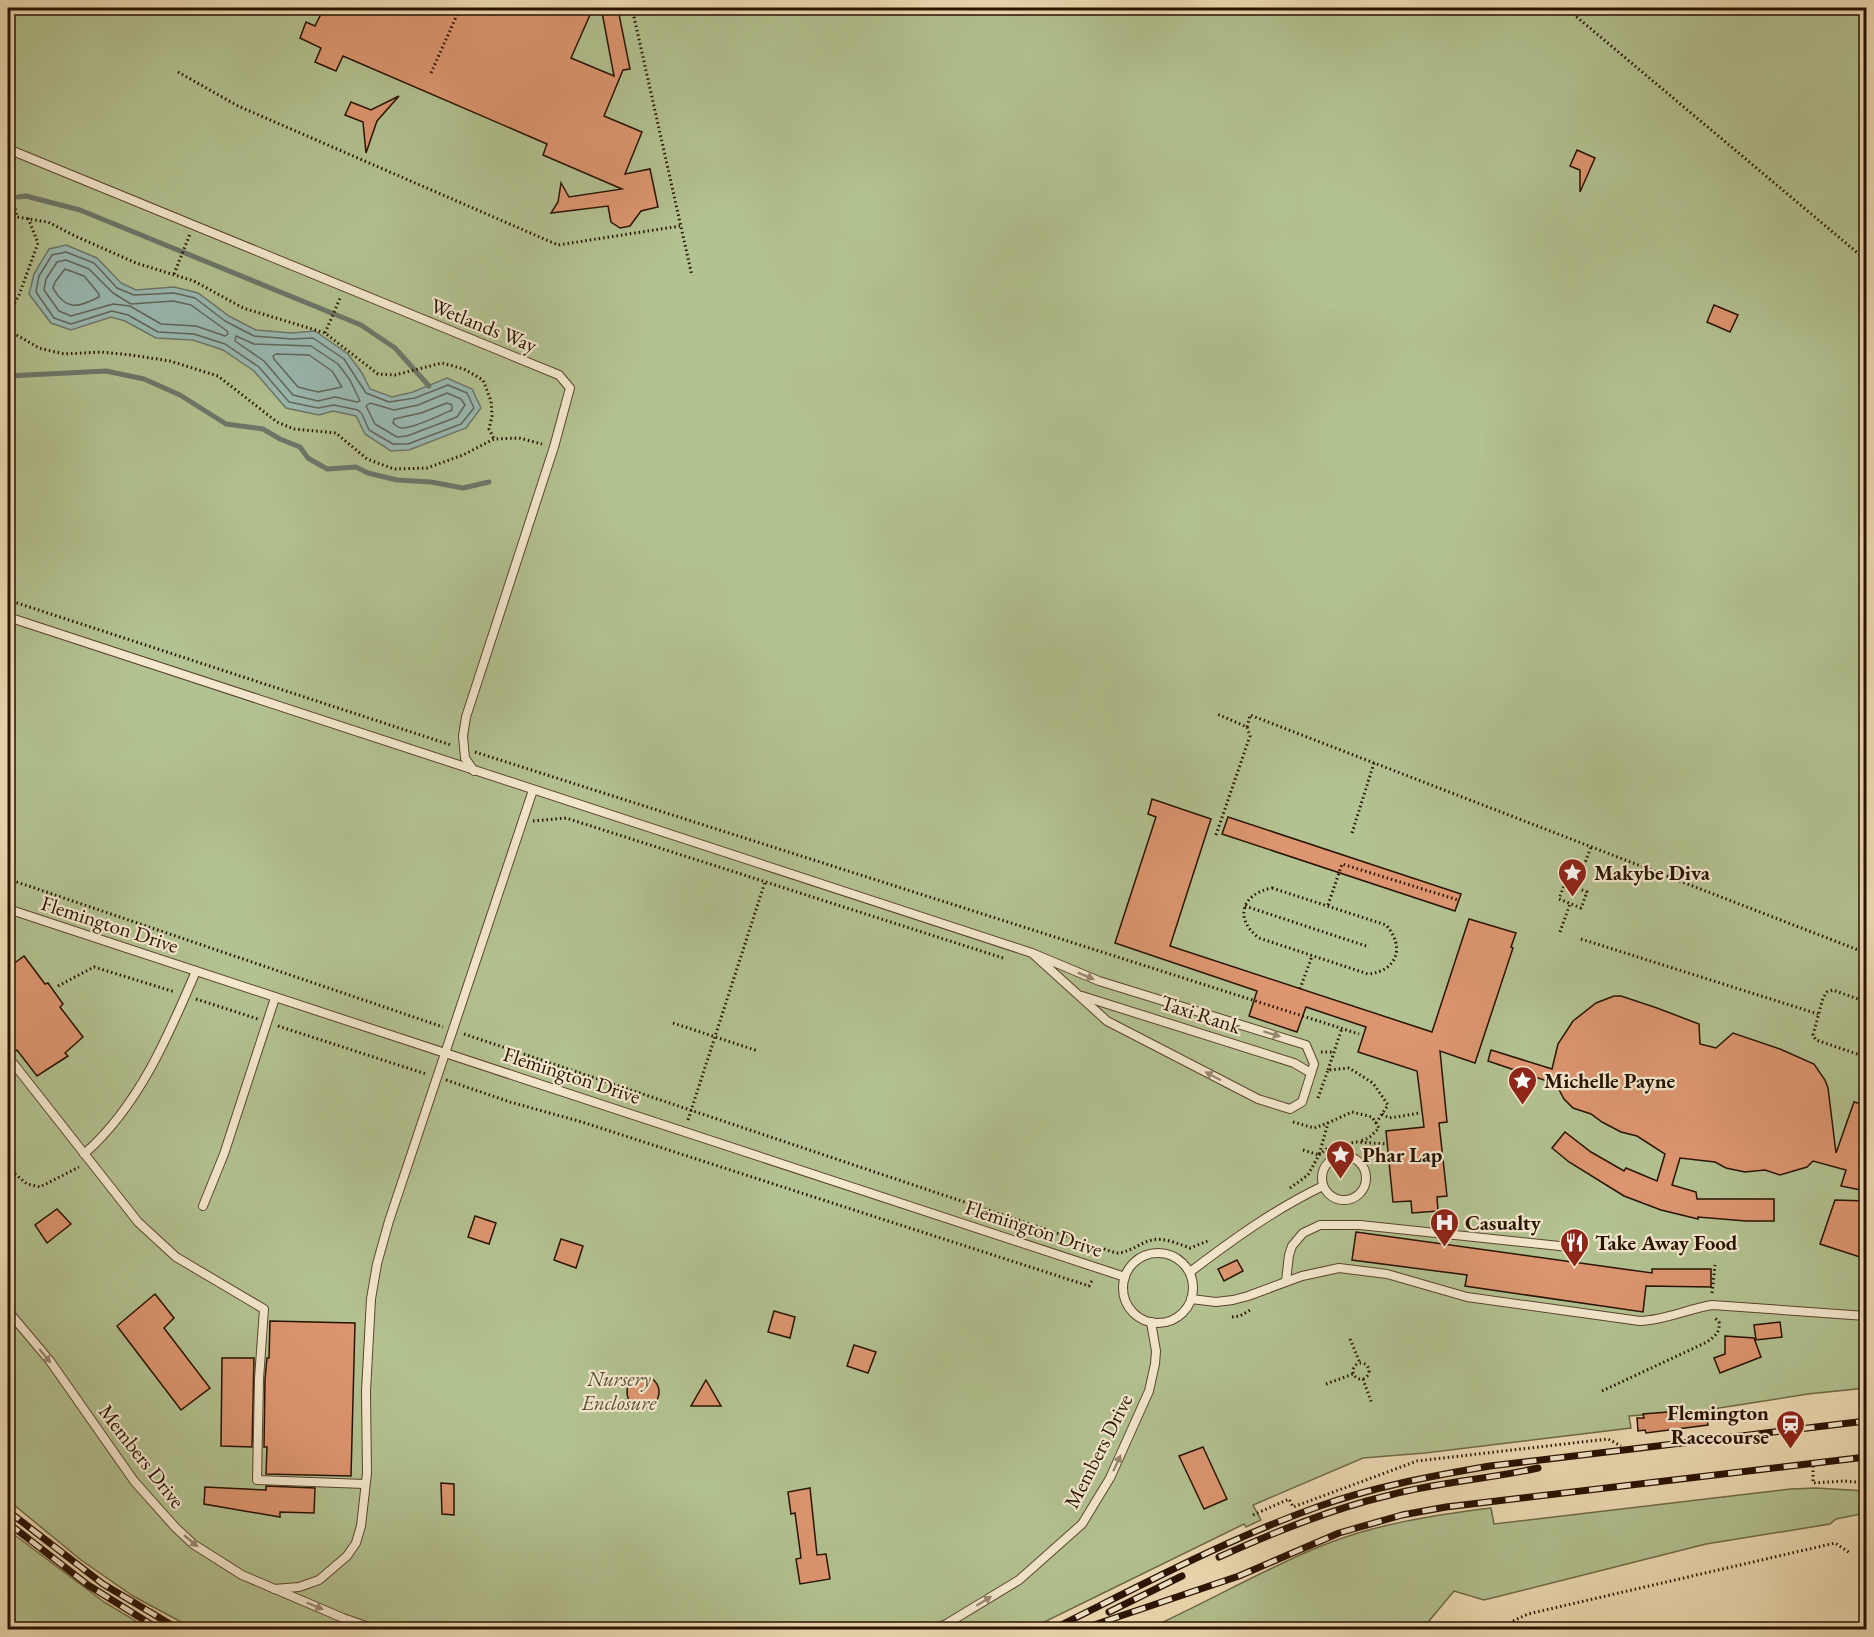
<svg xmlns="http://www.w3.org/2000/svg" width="1874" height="1637" font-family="'EB Garamond',serif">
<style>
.green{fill:#b3c291;stroke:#6e6a48;stroke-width:1.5}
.water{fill:#9abab3;stroke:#6c776b;stroke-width:1.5}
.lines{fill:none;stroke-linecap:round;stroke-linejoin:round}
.shore{stroke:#61665a;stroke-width:1.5}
.stream{stroke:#6c776b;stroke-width:5}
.building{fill:#dd9670;stroke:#281200;stroke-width:1.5}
.lane-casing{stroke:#5a442d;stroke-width:10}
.path{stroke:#281200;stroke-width:3;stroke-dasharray:1.5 3;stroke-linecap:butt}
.lane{stroke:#f4e8ce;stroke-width:8}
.rail-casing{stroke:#281200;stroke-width:7}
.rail{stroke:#f4e8ce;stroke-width:4.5;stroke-dasharray:14;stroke-linecap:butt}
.oneway{fill:#988871}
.labels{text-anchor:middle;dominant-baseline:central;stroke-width:4.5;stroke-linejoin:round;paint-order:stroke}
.street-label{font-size:21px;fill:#281200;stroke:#f4e8ce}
.poi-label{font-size:21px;font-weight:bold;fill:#281200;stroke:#f4e8ce;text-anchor:start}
.park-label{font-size:21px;font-style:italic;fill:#595033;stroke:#f4e8ce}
</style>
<rect width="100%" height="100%" fill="#eedcb4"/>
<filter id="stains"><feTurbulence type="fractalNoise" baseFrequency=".00333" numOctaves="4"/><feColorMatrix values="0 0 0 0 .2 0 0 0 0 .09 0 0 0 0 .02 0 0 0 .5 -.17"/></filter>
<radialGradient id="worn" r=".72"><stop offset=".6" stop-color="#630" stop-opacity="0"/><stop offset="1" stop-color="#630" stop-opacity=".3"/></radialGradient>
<g class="green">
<path d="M8,8H1866V1388L1808,1394L1700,1411L1629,1416L1631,1428L1425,1453L1363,1458L1253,1505L1261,1520L1246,1527L1244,1524L1030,1629H194L133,1596L81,1560L8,1500Z"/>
<path d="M1816,1488L1866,1491V1513L1836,1519L1830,1524L1706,1544L1484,1600L1454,1591L1429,1621L1438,1629H1148C1206,1603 1262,1570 1321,1546C1375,1524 1434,1515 1491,1508L1494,1524L1790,1489Z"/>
<path d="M8,1530L104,1602L149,1629H8Z"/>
</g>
<path class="water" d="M66,245L97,258L121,283L136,290L174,287L198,293L229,316L256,330L292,333L315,331L348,354L362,373L370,389L392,397L413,392L447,378L472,389L481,408L466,428L409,450L391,451L365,434L356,416L333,411L319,415L286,408L254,371L223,350L193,340L156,338L125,321L111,317L71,330L51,323L29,294L34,274L49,249Z"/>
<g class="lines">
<g class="shore">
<path d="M66,252L94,263L117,288L134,295L174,293L195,298L225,321L254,336L292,339L313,338L344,359L366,393L389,402L415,398L448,385L467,393L474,408L461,424L408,444H393L369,430L362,414L358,410L334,405L318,408L289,402L259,367L225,344L194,334L158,332L128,315L112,311L71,324L54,318L36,292L39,276L52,255Z"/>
<path d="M66,260L89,269L113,293L131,304L173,301L191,305L227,331L228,334L225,336L196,326L161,324L130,306L113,304L71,316L59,311L44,290L46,279L57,262Z"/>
<path d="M65,269L84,276L99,294V297C78,308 66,311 53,288L55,282Z"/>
<path d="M236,336L254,344L311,346L338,364L350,380L360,401L357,402L335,397L318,401L293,395L264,361L235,341Z"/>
<path d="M276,354L309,355L332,371L342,387L318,392L298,387L274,359L273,356Z"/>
<path d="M447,393L461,399L465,405L457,417L407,436L397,437L375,424L366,406L370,403L394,410L418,405Z"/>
<path d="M447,403L452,405V410C441,415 412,429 401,428C397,427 395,425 393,423L394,419L421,413Z"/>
</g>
<g class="stream">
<path d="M18,197L26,196L80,210L361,325L395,348L429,386"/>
<path d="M8,376L106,371L144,379L180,395L226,424L263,429L280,439L300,447L308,458L327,469L356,467L368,473L397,480L431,482L463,488L489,482"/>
</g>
</g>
<g class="building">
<path d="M324,8H593L571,58L614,76L602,12L618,9L630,69L623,70L604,116L642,132L625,174L650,169L658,207L641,211L630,226L620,228L611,222L608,206L551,213L558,202L561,183L569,197L622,189L543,155L547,144L343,56L336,71L315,62L321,48L300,38L306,22L315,26Z"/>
<path d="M399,96L377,121L366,153L363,122L345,115L351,102L371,110Z"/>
<path d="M1577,150L1595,158L1580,192V170L1570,166Z"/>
<path d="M1714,305L1738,315L1730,332L1707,322Z"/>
<path d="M1152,799L1211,819L1170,946L1432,1032L1469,919L1516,933L1511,947L1513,948L1475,1063L1440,1051L1447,1122L1439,1123L1447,1196L1437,1197L1438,1211L1412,1213L1411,1201L1393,1202L1386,1131L1424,1127L1417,1071L1358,1052L1366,1027L1306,1007L1297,1032L1249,1016L1257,991L1115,943L1156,817L1148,814Z"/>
<path d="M1228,817L1461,894L1455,911L1222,834Z"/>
<path d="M24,956L45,984L48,983L63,1004L60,1007L83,1037L65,1053L68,1056L37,1076L17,1050L8,1057V968Z"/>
<path d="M1614,996H1621L1657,1008L1699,1024L1700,1044L1716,1048L1733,1033L1780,1049L1814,1064L1825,1080L1828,1088L1836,1153L1854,1102L1866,1105V1191L1841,1186L1846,1170L1813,1161L1807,1167L1780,1175L1765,1170L1745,1172L1726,1168L1715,1162L1680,1158L1672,1185L1696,1192L1697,1199H1774V1221H1746L1698,1217V1219L1661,1210L1624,1196L1569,1162L1552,1148L1565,1132L1591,1152L1624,1171L1626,1168L1657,1181L1665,1154L1637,1136L1621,1132L1602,1122L1591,1114L1573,1108L1564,1099L1556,1084L1488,1061L1491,1050L1552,1069L1558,1044L1573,1021L1596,1003Z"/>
<path d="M1835,1200L1866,1201V1259L1820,1244Z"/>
<path d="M57,1209L71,1224L47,1243L35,1225Z"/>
<path d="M475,1216L496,1223L489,1244L468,1237Z"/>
<path d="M1356,1232L1652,1273V1269H1711V1287L1646,1286L1643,1312L1465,1286L1467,1275L1352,1260Z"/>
<path d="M561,1239L583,1246L576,1268L554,1260Z"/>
<path d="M1237,1260L1243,1271L1224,1281L1218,1269Z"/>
<path d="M155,1294L174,1318L164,1328L210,1388L181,1410L117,1326Z"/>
<path d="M774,1311L795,1317L790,1338L768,1332Z"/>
<path d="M270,1321L355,1323L351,1476L266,1474L267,1447H264L265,1379L267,1358H269Z"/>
<path d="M1780,1322L1782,1337L1756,1340L1754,1325Z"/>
<path d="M1725,1336L1754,1338L1761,1357L1720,1373L1714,1358L1725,1354Z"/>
<path d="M854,1345L876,1352L868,1373L847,1366Z"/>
<path d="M222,1358H254L252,1447L221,1446Z"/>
<circle cx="643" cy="1392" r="16"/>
<path d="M706,1380L721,1406H691Z"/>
<path d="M1668,1412L1669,1417L1706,1413L1708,1425L1646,1433L1645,1430L1638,1431L1637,1418H1644L1643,1414Z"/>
<path d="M1203,1447L1227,1499L1204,1509L1179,1456Z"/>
<path d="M441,1483L454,1484V1515L442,1514Z"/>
<path d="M266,1486L315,1488L314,1513L280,1512V1517L204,1504L205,1487L266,1490Z"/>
<path d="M810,1488L817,1555L826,1554L830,1579L800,1584L796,1559L801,1558L795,1513L791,1514L788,1492Z"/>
</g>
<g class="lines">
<defs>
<g id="lane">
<path d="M8,149L559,375L570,388L554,447L466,717L463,736L465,758L474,771"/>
<path d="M8,617L1032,953L1107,1021L1258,1099L1290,1109L1302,1102L1314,1064L1306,1045L1099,981L1032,953"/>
<path d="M8,909L1125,1277"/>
<path d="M1082,996L1294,1063L1311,1073"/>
<path d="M13,1063L138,1222L176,1257L264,1309L259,1379L257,1480L365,1484"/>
<path d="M84,1154C138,1107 168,1037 196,971"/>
<circle cx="1344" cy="1178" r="22"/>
<path d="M203,1206L224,1154L275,998"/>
<circle cx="1158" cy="1288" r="35"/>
<path d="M1190,1272C1232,1240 1275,1209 1323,1186"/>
<path d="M1286,1281L1289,1255L1292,1246L1303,1233L1320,1225H1360L1569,1247"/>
<path d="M1191,1299L1216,1302L1233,1300L1248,1296L1302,1276L1339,1268L1387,1274L1467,1297L1640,1321C1665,1320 1688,1309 1712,1305L1866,1316"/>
<path d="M8,1311L50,1361L134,1481L175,1527L193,1544L242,1575L343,1618L377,1630"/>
<path d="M274,1589L299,1587L319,1580L347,1556L356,1543L361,1526L367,1473L366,1391L371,1299L377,1264L389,1221L533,790"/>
<path d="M933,1630L948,1623L1019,1580L1082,1524L1110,1478L1149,1391L1155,1364L1156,1351L1151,1322"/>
</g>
</defs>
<use href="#lane" class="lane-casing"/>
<g class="path">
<path d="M632,8L692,276"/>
<path d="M1566,8L1866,260"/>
<path d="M178,72L238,106L558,245L680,226"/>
<path d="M431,73L460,8"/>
<path d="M8,178L17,217L48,222L75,236L136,263L194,281L243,308L325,333L378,374L395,375L442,363L464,369L483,380L491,401L492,416L489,429L494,439"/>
<path d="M174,274L190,234"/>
<path d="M8,315L19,295L38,243L28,218"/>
<path d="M8,333L15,334L39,348L64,354L101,352L131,355L170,361L218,376L277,422L294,429L336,433L367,459L394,469L427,468L463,455L494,439L519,438L542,444"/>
<path d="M325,333L341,296"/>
<path d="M8,600L451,745"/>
<path d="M1247,727L1250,715L1866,953"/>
<path d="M475,752L1359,1034"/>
<path d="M533,821L566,818L1003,958"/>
<path d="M1352,833L1374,763"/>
<path d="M1216,835L1250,736L1247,727L1217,714"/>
<path d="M8,879L443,1027"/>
<path d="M1565,883L1587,892L1581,908L1559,899Z"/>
<path d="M1576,887L1591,847"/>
<path d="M1272,888L1386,925C1405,946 1398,971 1368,974L1259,938C1234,919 1241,894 1272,888Z"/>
<path d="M1328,905L1342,864L1458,900"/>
<path d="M1245,906L1369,947"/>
<path d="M1560,932L1570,904"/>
<path d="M1581,939L1818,1014"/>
<path d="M58,986L94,967L175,992"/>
<path d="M1300,989L1312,956"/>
<path d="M196,999L258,1019"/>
<path d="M1866,1002L1833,990L1827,992L1823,998L1813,1035L1816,1040L1866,1057"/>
<path d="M673,1023L758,1051"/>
<path d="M278,1026L426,1074"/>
<path d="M464,1034L1116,1253C1130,1253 1139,1243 1152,1240C1163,1237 1179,1244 1190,1248L1210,1240"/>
<path d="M1321,1052H1334"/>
<path d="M1328,1070L1342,1028"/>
<path d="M446,1080L510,1102L582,1122L1089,1286L1093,1279"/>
<path d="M1318,1098L1328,1070L1349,1068L1373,1083L1388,1105L1376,1123"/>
<path d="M1382,1114L1389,1118L1420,1113"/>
<path d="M688,1120L765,882"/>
<path d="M1293,1122L1314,1128L1328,1123"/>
<path d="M1303,1150L1319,1155L1328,1123L1352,1112L1372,1117L1379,1128L1369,1138L1360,1141"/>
<path d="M8,1168L27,1184L40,1187L79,1167"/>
<path d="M1290,1188L1308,1175L1319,1155L1330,1146L1357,1142L1387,1144"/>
<path d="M1712,1293L1715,1265"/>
<path d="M1232,1317L1240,1316L1252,1309"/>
<path d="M1350,1339L1360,1363"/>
<circle cx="1361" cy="1371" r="8"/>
<path d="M1363,1379L1372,1404"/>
<path d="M1326,1384L1353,1374"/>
<path d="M1602,1391L1707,1342C1715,1336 1720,1333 1719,1322L1714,1317"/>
<path d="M1813,1466V1483L1844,1481L1866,1483"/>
<path d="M1253,1515L1289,1499L1293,1507L1417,1461L1608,1439L1621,1446"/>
<path d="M1513,1621L1528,1614L1835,1543L1850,1553"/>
</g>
<use href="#lane" class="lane"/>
<defs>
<g id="rail">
<path d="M8,1511L103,1584L180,1630"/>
<path d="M8,1523L88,1585L160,1630"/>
<path d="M1219,1557C1275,1532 1331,1509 1390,1495C1439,1482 1489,1479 1538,1468"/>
<path d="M1109,1612L1182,1576"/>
<path d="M1051,1630C1138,1587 1225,1540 1317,1507C1373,1487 1431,1476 1490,1466L1866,1421"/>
<path d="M1079,1630L1239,1576L1339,1533L1402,1515L1446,1507L1866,1457"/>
</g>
</defs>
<use href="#rail" class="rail-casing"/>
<use href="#rail" class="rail"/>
</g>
<defs><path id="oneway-solid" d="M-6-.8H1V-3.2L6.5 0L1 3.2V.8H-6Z" transform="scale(1.5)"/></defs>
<g class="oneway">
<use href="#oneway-solid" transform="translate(1086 976) rotate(22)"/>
<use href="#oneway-solid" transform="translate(1272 1034) rotate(17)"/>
<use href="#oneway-solid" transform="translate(1213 1076) rotate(-152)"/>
<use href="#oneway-solid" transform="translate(45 1356) rotate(51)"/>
<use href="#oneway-solid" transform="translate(1117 1463) rotate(-65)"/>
<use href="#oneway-solid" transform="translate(191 1541) rotate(40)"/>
<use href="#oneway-solid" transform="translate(984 1601) rotate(-32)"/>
<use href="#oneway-solid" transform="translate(315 1606) rotate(23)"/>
</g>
<defs>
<symbol id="sight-pin" viewBox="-11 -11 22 30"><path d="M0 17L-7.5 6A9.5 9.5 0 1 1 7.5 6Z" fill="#8f2418" stroke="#f4e8ce"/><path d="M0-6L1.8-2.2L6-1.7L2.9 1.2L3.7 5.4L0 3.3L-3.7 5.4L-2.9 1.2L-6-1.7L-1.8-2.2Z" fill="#fff"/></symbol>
<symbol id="hospital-pin" viewBox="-11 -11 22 30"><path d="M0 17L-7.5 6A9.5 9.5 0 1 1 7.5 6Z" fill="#8f2418" stroke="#f4e8ce"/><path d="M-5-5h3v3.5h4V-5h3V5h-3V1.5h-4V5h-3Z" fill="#fff"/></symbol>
<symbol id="restaurant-pin" viewBox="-11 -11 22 30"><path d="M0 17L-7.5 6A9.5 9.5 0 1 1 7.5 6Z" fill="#8f2418" stroke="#f4e8ce"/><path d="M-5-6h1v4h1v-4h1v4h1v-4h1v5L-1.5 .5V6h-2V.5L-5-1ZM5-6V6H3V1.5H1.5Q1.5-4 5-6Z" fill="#fff"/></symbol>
<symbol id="station-pin" viewBox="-11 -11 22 30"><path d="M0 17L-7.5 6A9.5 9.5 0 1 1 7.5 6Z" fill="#8f2418" stroke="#f4e8ce"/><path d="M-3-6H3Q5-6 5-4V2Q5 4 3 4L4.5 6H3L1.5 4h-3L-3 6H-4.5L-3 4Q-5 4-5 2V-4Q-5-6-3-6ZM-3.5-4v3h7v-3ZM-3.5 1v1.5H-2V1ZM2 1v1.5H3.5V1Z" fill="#fff"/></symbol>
</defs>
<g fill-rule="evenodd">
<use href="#sight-pin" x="1556" y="856" width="33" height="45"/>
<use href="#sight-pin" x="1506" y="1064" width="33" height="45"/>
<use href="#sight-pin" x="1324" y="1138" width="33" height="45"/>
<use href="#hospital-pin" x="1428" y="1206" width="33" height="45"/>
<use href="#restaurant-pin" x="1558" y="1226" width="33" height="45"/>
<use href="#station-pin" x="1774" y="1408" width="33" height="45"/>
</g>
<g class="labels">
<g class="street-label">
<text transform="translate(484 325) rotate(22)">Wetlands Way</text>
<text transform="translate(110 924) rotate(18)">Flemington Drive</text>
<text transform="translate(1201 1014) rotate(18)">Taxi Rank</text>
<text transform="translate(572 1075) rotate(18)">Flemington Drive</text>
<text transform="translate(1034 1228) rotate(18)">Flemington Drive</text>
<text transform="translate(1098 1451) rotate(-63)">Members Drive</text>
<text transform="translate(142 1456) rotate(52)">Members Drive</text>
</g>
<g class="poi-label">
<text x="1594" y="872">Makybe Diva</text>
<text x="1544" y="1080">Michelle Payne</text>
<text x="1362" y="1154">Phar Lap</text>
<text x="1465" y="1222">Casualty</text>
<text x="1595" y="1242">Take Away Food</text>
<text x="1769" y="1412" text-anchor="end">Flemington<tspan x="1769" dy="24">Racecourse</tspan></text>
</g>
<g class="park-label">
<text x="619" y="1378">Nursery<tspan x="619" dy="24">Enclosure</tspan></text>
</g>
</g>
<rect width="1874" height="1637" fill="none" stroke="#eedcb4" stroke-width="30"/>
<rect x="9" y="9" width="1856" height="1619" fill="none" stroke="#281200" stroke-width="3"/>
<rect x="15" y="15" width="1844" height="1607" fill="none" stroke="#281200" stroke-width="1.5"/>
<rect width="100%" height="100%" filter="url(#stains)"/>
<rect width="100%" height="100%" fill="url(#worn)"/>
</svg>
